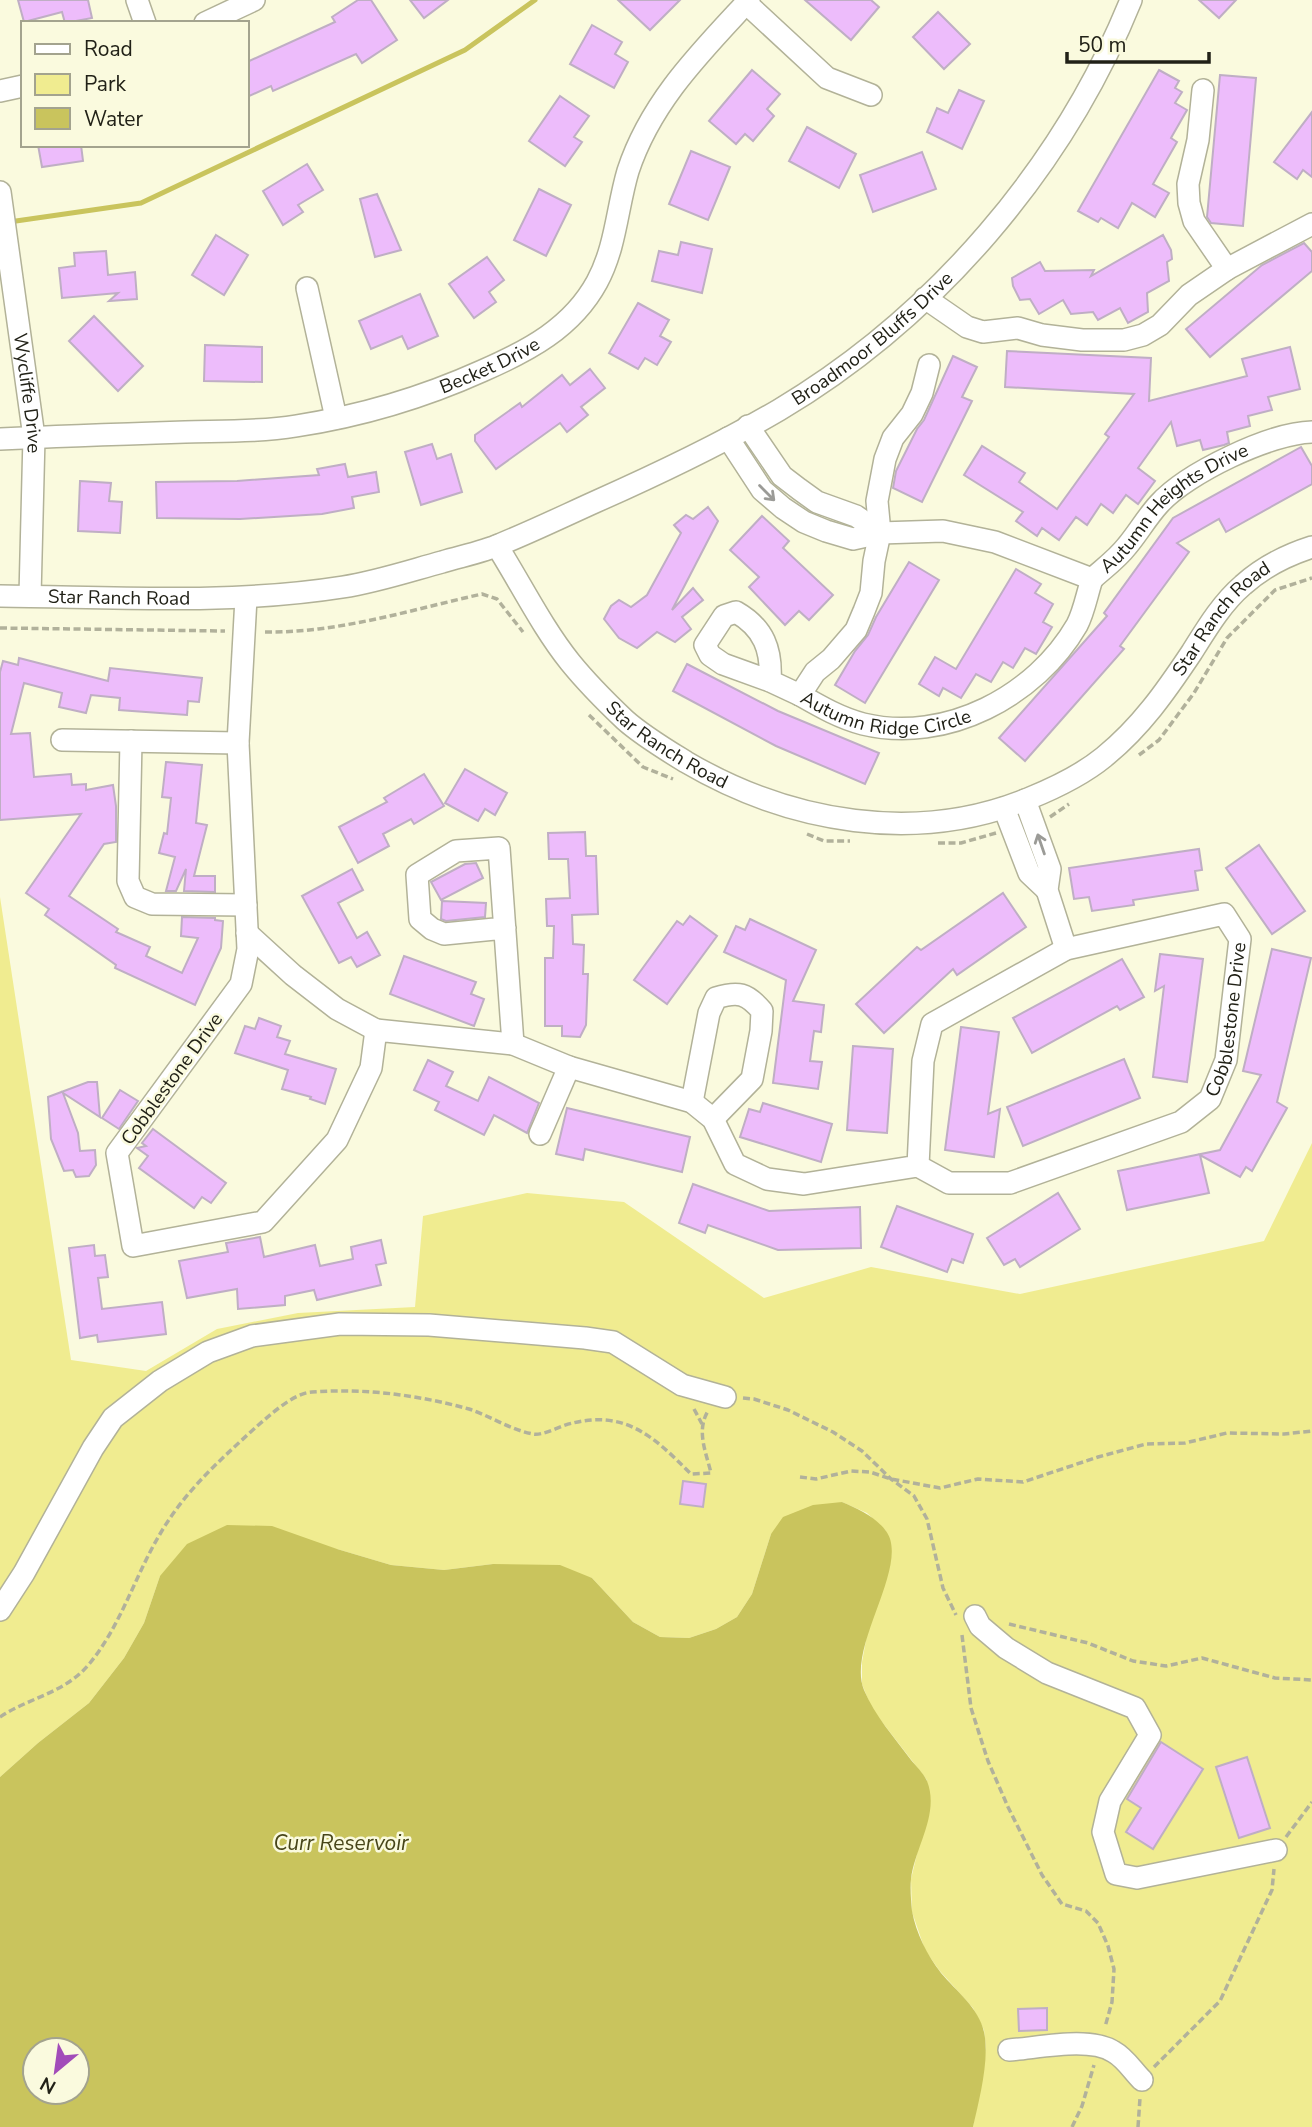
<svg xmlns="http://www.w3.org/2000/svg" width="1312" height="2127" font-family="'Nunito Sans',sans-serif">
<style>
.green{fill:#f0ec90}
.water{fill:#c9c45d;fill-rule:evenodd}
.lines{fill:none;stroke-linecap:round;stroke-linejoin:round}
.stream{stroke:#c9c45d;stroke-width:5}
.building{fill:#edbcfb;stroke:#bfaec4;stroke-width:2}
.minor-casing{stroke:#b2b298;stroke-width:24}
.path{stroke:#b1b19b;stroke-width:3.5;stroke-dasharray:7 3.5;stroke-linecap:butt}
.minor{stroke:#fff;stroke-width:21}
.oneway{stroke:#9b9b97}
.labels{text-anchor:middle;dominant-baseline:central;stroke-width:5;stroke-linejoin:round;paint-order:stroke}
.street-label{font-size:19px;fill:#212117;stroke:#fafade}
.water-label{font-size:21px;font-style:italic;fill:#474519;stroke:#fafade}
</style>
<rect width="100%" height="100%" fill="#fafade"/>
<path class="green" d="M0,897L71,1360L146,1371L217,1329L298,1313L415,1307L423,1216L527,1193L624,1202L764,1298L871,1267L1020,1294L1264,1241L1312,1143V2127H973L986,2047L984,2030L973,2008L939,1970L925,1950L912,1912L911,1879L917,1854L927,1780L872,1709L862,1684V1662L886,1531L867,1513L842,1502L771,1534L752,1594L737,1617L716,1629L689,1638L660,1637L633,1622L592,1578L493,1564L444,1570L391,1565L337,1549L160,1576L144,1623L124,1658L89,1703L38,1743L0,1777Z"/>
<path class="water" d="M842,1502C858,1509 875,1516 886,1531C911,1565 846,1647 864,1690C875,1716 894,1737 911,1760C916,1766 924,1774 927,1781C940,1814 915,1847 911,1879C910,1888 911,1901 912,1911C916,1933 927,1955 941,1973C956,1991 979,2008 984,2032C990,2059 979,2100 973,2127H0V1777L38,1743L89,1703L124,1658L144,1623L160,1576L187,1544L227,1525L272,1526L337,1549L391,1565L444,1570L493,1564L560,1565L592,1578L633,1622L660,1637L689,1638L716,1629L737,1617L752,1594L771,1534L783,1517L813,1505ZM35,2050H77V2092H35Z"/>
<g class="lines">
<path class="stream" d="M9,222L141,203L465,50L535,0"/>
</g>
<g class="building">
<path d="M18,0H88L92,18L65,23L62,12L24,22Z"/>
<path d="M358,0H371L397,40L362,63L356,54L273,91L271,86L247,97V62L335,22L332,17Z"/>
<path d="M410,0H448L424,18Z"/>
<path d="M618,0H680L650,30Z"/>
<path d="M805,0H871L879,7L851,40Z"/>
<path d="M1199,0H1236L1219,18Z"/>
<path d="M938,12L970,44L944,69L913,37Z"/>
<path d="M592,25L622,42L615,54L628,62L614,88L570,64Z"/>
<path d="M752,70L780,94L767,109L774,116L753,141L745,134L736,144L709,121Z"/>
<path d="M1159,70L1179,81L1175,88L1182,92L1175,103L1187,110L1171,138L1177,142L1153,184L1169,193L1155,217L1132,203L1118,228L1101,218L1098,222L1078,211Z"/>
<path d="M1220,75L1256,78L1243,226L1211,223L1207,217Z"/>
<path d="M959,90L984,101L962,149L927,132L937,108L948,113Z"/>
<path d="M560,96L589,116L574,137L582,142L565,166L529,141Z"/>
<path d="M1312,112V177L1303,170L1297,179L1274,162Z"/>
<path d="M807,127L856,154L839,188L789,161Z"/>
<path d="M38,145H81L83,161L42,167Z"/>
<path d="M691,151L730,167L708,220L669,204Z"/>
<path d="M922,152L936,189L873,212L860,175Z"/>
<path d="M307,164L323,190L298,205L303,212L283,225L263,191Z"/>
<path d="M539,189L571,205L546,256L514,240Z"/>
<path d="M377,194L401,250L375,257L360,199Z"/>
<path d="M216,235L248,255L224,295L192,275Z"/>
<path d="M1163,235L1171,250L1172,259L1167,262L1169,281L1147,293L1148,312L1128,323L1120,308L1098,320L1093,312L1071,314L1063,300L1039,314L1030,299L1020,300L1013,286L1012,278L1040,262L1045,271L1094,270L1091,276Z"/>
<path d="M681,242L712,249L702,293L652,281L659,251L678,255Z"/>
<path d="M1304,243L1312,252V271L1210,357L1186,329L1262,265Z"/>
<path d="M106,251L108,275L135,272L137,299L109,301L118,293L62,298L59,268L75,266L74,253Z"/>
<path d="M487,257L504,280L489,292L496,302L474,318L449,284Z"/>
<path d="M420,294L438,336L408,349L402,336L371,349L359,321Z"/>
<path d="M638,303L669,320L660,336L671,342L657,365L645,358L638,369L609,353Z"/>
<path d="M94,316L143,366L118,391L69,341Z"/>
<path d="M205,345L262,347V382L204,381Z"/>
<path d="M1290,347L1300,389L1268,397L1272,410L1248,416L1250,426L1227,432L1229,443L1224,445L1203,450L1200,440L1177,446L1171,422L1138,468L1155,481L1138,504L1126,495L1113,513L1101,504L1087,525L1076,517L1059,540L1042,528L1037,536L1016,521L1023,512L964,475L982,446L1025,473L1019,482L1057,509L1109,437L1105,434L1134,394L1005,387L1007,351L1151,358L1149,401L1247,376L1242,359Z"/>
<path d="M953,356L977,367L962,397L972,401L922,502L893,488L896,471L917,429L924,420Z"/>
<path d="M590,369L605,388L581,407L588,415L567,432L560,423L496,469L475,441V435L520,403L522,407L562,375L570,385Z"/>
<path d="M432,444L437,459L451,454L462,492L421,505L405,452Z"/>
<path d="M1301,447L1312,466V484L1226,532L1219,519L1177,543L1189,552L1120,646L1124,649L1025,761L999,738L1107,616L1104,613L1173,518Z"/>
<path d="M345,464L348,477L376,472L379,492L352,497L354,508L322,514L240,519L157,518L156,482L237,481L319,475L317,469Z"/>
<path d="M80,481L111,483L109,501L122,502L120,533L78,531Z"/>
<path d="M708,507L718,521L672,610L693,588L703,600L682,617L691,629L675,642L657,632L637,648L619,638L604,619L611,606L619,600L631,607L647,595L681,533L674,525L686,515L693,519Z"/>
<path d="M762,516L789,541L783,548L833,595L809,620L799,611L785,625L749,587L759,577L730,550Z"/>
<path d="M909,562L939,580L865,703L835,685L855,651L868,635L876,617Z"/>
<path d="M1016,569L1041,584L1035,593L1053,604L1043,622L1052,627L1036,654L1025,648L1013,668L1003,662L991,682L976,674L961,698L943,688L939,696L919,684L935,657L956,669Z"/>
<path d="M19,658L108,681L110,668L202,678L199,702L188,701L187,715L119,710L120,698L91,695L86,713L59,707L62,693L24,683L11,734L30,733L34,777L71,774L72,785L86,784V790L113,785L116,806V842L104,844L69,896L118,929L116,932L150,947L146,956L182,973L198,938L181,936L182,917L215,918V920L223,921L221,948L195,1005L115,968L116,965L45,915L49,909L26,893L81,814L0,820V672L3,661L18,665Z"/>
<path d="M687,664L778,711L879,753L865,784L776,746L673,691Z"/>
<path d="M166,762L202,765L196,823L207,825L194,876H215V892L184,891L186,869L176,891H166L175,857L159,853L164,833L167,834L171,798L162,797Z"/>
<path d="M465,769L507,793L495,815L485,809L478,821L445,803Z"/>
<path d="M424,774L444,806L414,824L411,819L383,834L389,846L358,863L339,827L387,802L384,798Z"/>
<path d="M585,832L586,856H596L598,914L572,915L573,944L584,945L583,974H588L586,1025L580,1037L562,1036V1026H545V958H553L554,926H547L546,899L570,898L568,859H549L548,833Z"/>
<path d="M1259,845L1305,911L1272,934L1226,868Z"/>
<path d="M1199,849L1202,870L1195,871L1198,890L1133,900L1134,905L1092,911L1089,897L1074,899L1069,868Z"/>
<path d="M476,863L483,878L441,900L431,882L465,864Z"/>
<path d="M352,869L363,890L338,903L357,938L367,932L380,955L357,967L351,957L339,963L302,896Z"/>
<path d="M1003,893L1026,927L957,975L953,969L884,1033L856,1004L917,947L921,950Z"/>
<path d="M442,901L486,903L485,917L446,921L441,919Z"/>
<path d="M690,916L717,936L667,1004L634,980L677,921L683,925Z"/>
<path d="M750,919L816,950L793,1001L824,1005L821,1032L814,1031L810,1061L822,1062L818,1089L773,1083L786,980L724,952L736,926L745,930Z"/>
<path d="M1272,949L1311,958L1277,1102L1287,1108L1252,1171L1246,1167L1240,1177L1200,1155L1209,1193L1127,1210L1118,1171L1220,1150L1261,1075L1243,1071Z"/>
<path d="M1160,954L1203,959L1187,1082L1153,1077L1164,986L1155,991Z"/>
<path d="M404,956L476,982L471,994L484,999L474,1026L390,994Z"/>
<path d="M1122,959L1144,997L1120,1010L1117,1006L1032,1053L1013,1018Z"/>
<path d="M259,1018L281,1026L277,1037L290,1041L285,1054L336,1069L325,1104L310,1099L311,1097L282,1089L288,1070L235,1053L245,1026L255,1029Z"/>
<path d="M961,1027L999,1032L988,1114L1000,1109L994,1157L945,1150Z"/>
<path d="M853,1046L893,1049L887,1133L847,1130Z"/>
<path d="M1124,1059L1140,1098L1023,1146L1007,1107Z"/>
<path d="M428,1060L453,1072L446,1086L478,1101L489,1077L539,1103L527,1133L494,1115L484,1135L435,1110L439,1102L414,1090Z"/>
<path d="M88,1082H97L100,1117L63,1093L78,1133L80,1151L95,1150L96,1165L89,1176L76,1177L73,1170L64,1171L51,1139L48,1097Z"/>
<path d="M120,1090L138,1101L119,1129L102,1118Z"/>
<path d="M763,1103L832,1124L821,1162L740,1137L749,1109L760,1112Z"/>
<path d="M567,1108L690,1137L682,1172L585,1149L583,1160L556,1154Z"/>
<path d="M153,1129L226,1183L211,1203L202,1197L194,1208L139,1168L148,1156L137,1148L146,1146L142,1143Z"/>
<path d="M693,1184L769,1211L860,1207L861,1248L778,1250L708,1225L705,1233L679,1223Z"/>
<path d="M1058,1193L1080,1229L1020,1267L1015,1259L1004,1265L987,1238Z"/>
<path d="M897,1206L973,1234L963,1263L952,1259L947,1272L881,1247Z"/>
<path d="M260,1237L264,1257L315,1245L320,1266L353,1259L351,1247L381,1240L386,1263L376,1265L381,1285L317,1300L314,1290L285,1296V1305L238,1309L237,1289L187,1298L179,1261L228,1252L226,1243Z"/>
<path d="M94,1245L95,1256L105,1255L108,1277L98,1278L102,1309L162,1302L166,1334L98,1342L97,1335L80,1338L69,1248Z"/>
<path d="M683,1481L706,1484L703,1507L680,1504Z"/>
<path d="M1161,1742L1203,1769L1153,1849L1126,1832L1141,1808L1127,1799Z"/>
<path d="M1247,1757L1270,1828L1239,1838L1216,1767Z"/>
<path d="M1047,2008V2030L1019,2031L1018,2009Z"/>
</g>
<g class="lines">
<defs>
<g id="minor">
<path d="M137,0L145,23"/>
<path d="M746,3L827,78L871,95"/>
<path d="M205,23L254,0"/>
<path d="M1203,90L1198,140L1188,184L1189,203L1194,221L1227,269"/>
<path d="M0,91L23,86"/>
<path id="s1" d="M0,192L34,437L30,596"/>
<path d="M307,288L336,418"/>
<path d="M925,298L967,327L983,332L1018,328L1042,335L1082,340H1124L1143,335L1160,325L1189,295L1227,269L1312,224"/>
<path id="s2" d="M929,365L922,393L912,414L893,438L885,459L877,501L880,533L874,561L871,593L864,611L856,630L831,659L815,672L800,695C821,707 840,718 863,724C946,744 1036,696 1077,625C1084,612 1087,594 1092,579"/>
<path d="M748,426L782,476L799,489L817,502L856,516L880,533"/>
<path d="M728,438L762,490L783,508L804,522L826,531L853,539L880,533L943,531L995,542L1092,579"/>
<path id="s3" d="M0,439C62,436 123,434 185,432C221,431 259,432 296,426C361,416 422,398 482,371C528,351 572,328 597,282C616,247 617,208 628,171C651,101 701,52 749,0"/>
<path id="s4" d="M497,546C521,584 542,627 570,662C587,683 606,702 625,720C643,736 665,749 686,762C790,823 917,845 1030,798C1057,787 1082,775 1104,757C1141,727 1166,691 1192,652C1207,628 1222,603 1243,585C1263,567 1287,555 1312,547"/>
<path id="s5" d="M1092,579C1103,569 1117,559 1127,546C1138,533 1147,517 1159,504C1187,473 1270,433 1312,432"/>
<path id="s6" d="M0,596C114,597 229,605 343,587C376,582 409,571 442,562C462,556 483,552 501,544C533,531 564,516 595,502C658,474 721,444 779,410C935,317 1063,168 1131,0"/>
<path id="s7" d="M246,598L238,743L248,949L241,984L117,1153L133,1246L263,1222L337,1140L371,1068L376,1030L513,1044L569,1067L692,1102L713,1119L735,1164L767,1179L804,1184L918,1166L949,1183H1010L1181,1122L1210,1099L1226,1060L1240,939L1224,914L1066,949L932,1024L923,1061L918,1166"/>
<path d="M770,681C772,650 764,628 736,612L724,616L705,645L710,655L723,664L770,681L800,695"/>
<path d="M62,740L238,743"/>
<path d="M131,741L128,881L135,897L152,904L246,905"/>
<path d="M1025,800L1050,869L1047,890L1066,949"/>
<path d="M1004,808L1029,873L1047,890"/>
<path d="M505,928L444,934L432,929L420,919L417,875L456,851L499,848L513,1044"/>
<path d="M247,933L293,975L337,1009L376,1030"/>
<path d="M692,1102L709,1013L716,998C738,991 747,993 762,1011L761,1031L752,1079L713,1119"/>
<path d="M540,1134L569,1067"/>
<path d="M0,1610L24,1573L93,1448L113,1418L160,1381L208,1352L252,1336L340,1324L429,1325L585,1338L613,1342L682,1385L725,1397"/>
<path d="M975,1616L980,1626L1006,1648L1047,1673L1135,1708L1150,1735L1110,1801L1103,1832L1116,1874L1137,1878L1276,1850"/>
<path d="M1009,2050C1038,2048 1090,2036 1114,2052C1125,2058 1133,2071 1142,2080"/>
</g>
</defs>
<use href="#minor" class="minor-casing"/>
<g class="path">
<path d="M0,628L225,631"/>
<path d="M265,632C339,633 410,610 482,594L497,599L523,632"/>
<path d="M589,715L643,767L673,779"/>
<path d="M1139,755L1159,740L1194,693L1227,638L1275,590L1312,578"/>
<path d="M1050,817L1069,804"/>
<path d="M807,834L824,841H850"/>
<path d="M938,843H961L996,833"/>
<path d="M743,1398L754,1399L788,1410L833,1432L862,1451L891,1479L914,1496L927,1519L943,1588L956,1615"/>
<path d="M694,1409L702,1424"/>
<path d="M800,1477L816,1479L851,1471L870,1472L891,1479L940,1488L978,1479L1023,1482L1098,1457L1146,1444L1185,1443L1227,1433L1284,1434L1312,1431"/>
<path d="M1009,1624L1088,1643L1133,1661L1166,1666L1202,1658L1275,1678L1312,1680"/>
<path d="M962,1635L971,1708L988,1761L1008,1807L1042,1875L1062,1904L1086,1911L1098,1923L1108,1946L1114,1969L1112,2002L1105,2027"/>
<path d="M0,1717C30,1697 66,1693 90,1663C121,1625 135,1576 160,1534C185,1491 219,1461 255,1428C269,1416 293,1393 312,1392C365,1388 418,1395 469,1409C490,1416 511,1430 533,1434C544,1436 561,1425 573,1423C627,1410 655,1438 691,1474L711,1473C706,1452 696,1431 708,1411"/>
<path d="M1286,1837L1312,1802"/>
<path d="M1154,2067L1220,2001L1272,1890L1274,1869"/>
<path d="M1072,2127L1082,2106L1094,2065"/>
<path d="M1138,2127L1140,2098"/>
</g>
<use href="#minor" class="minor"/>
</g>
<defs><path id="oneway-shaft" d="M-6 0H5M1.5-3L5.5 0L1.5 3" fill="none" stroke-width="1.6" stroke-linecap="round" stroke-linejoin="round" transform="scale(1.75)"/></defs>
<g class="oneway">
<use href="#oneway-shaft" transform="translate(767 493) rotate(45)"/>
<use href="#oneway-shaft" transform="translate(1041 844) rotate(-109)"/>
</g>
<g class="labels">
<g class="street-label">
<text stroke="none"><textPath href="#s6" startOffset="934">Broadmoor Bluffs Drive</textPath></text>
<text stroke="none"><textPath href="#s3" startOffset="500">Becket Drive</textPath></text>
<text stroke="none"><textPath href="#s1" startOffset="203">Wycliffe Drive</textPath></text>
<text stroke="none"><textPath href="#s5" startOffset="110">Autumn Heights Drive</textPath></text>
<text stroke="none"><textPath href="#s6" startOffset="119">Star Ranch Road</textPath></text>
<text stroke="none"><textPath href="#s4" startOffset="917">Star Ranch Road</textPath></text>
<text stroke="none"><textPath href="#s2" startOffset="458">Autumn Ridge Circle</textPath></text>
<text stroke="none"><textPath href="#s4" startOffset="266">Star Ranch Road</textPath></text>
<text stroke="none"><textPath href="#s7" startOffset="2040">Cobblestone Drive</textPath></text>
<text transform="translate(172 1079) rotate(-54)">Cobblestone Drive</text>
</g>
<g class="water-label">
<text x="341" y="1843">Curr Reservoir</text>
</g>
</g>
<rect x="21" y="21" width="228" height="126" fill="#fafade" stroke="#a3a38e" stroke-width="2"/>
<rect x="35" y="44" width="35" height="10" fill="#ffffff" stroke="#a3a38e" stroke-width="2"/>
<text x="84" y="56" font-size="21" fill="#212117">Road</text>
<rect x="35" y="74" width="35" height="21" fill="#f0ec90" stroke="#a3a38e" stroke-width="2"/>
<text x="84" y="91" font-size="21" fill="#212117">Park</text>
<rect x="35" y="108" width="35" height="21" fill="#c9c45d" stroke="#a3a38e" stroke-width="2"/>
<text x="84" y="126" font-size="21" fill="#212117">Water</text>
<g transform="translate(56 2071) rotate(209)"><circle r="33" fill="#fafade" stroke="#a3a38e" stroke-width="2"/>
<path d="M0-5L12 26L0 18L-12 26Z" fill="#a24cb9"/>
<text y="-10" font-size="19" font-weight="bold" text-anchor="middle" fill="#212117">N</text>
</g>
<path d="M1067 52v10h142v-10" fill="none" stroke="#212117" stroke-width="3.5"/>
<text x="1078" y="52" font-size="21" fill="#212117" stroke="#fafade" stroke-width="5" paint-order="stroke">50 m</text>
</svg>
